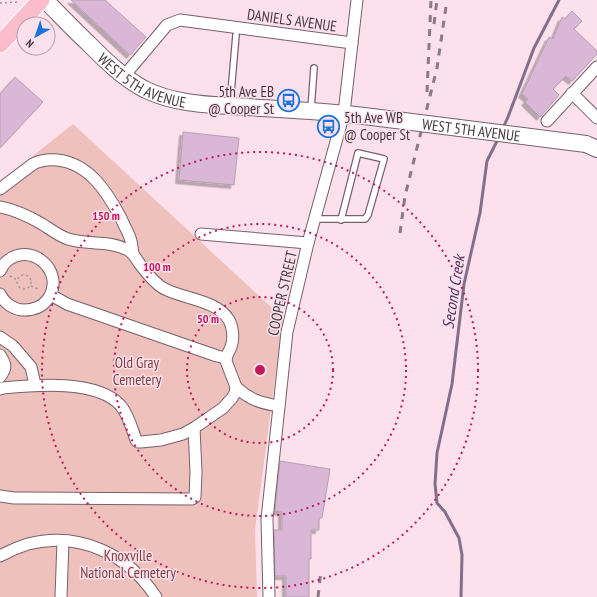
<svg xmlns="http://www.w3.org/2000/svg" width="597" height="597" font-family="'PT Sans Narrow',sans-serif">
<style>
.green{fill:#efc1bd}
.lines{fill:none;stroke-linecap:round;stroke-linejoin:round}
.stream{stroke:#826f8a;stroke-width:3}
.building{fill:#dab6d7;stroke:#b4a1b2;filter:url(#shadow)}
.lane-casing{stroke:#76606b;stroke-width:8}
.street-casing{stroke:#76606b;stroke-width:13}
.secondary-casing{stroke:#76606b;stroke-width:18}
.primary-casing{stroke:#fff;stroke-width:19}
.path{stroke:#a7939c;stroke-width:1.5;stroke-dasharray:2 3;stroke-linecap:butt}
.lane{stroke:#fff;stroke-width:5.5}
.street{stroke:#fff;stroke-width:11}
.secondary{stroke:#fff;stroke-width:16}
.primary{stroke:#fbbccb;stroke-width:17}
.rail{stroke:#8b7a82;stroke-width:3;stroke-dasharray:7 7;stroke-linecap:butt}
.secondary-bridge-casing{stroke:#76606b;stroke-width:18;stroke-linecap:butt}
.secondary-bridge{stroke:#fff;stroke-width:16}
.ring{fill:none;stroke:#c2185b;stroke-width:2;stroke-dasharray:2 4}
.labels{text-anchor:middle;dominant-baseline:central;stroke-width:3;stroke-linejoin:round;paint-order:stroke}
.street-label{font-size:15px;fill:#44393e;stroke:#fce1ed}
.poi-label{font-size:15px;fill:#44393e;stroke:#fce1ed;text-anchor:end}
.park-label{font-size:15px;fill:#803f3c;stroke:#fce1ed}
.water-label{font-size:16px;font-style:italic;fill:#4d2e60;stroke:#fce1ed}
.centre{fill:#c2185b;stroke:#fce1ed;stroke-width:2}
.ring-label{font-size:12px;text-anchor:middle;font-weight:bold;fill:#c2185b;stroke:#fce1ed;stroke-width:3;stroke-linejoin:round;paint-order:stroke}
</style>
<defs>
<filter id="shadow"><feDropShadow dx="-3.5" dy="3.5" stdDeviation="0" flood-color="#0004"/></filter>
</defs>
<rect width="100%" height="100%" fill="#fce1ed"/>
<path class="green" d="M73,124L283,318L255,530L257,597H0V182Z"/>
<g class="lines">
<g class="stream">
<path d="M503,128L508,117L534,48L559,0"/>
<path d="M461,597L462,555L459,538L445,512L437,503L435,484L437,453L452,384L464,284L480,213L487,161L498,139"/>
</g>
</g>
<g class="building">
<path d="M71,0H105L146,37L130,55Z"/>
<path d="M572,11L582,21L574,29L597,51V54L572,81L566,76L553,89L559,95L540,117L525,102L528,99L522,94L549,37L553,39L562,17L565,19Z"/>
<path d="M15,77L43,102L0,148V94Z"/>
<path d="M183,132L239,138L234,185L179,180Z"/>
<path d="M280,461L330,469L322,518H319V530H311V559H309V597H286V576H275L274,530H282V512L275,511Z"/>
</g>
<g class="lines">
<defs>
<g id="lane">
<path d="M230,104L236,35"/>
<path d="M311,109L314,68"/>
<path d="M315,219H365L368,215L384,159L358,153L341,220"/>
</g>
<g id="street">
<path d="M124,76L167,25L180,20L352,43"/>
<path d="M572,93L597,118"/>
<path d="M547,121L597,67"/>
<path d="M0,189L33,164C41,160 48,159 57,160C89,163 107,192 121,218C124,226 129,233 131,241C132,245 132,249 133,253"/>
<path d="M0,207C16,210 28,216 42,224C50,229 59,236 68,239C87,245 109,240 128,250C133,253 136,258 139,263C145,271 156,285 165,289C184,299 217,300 229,320C233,327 234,339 231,347C229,352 226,355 226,361L236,387L235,393L232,398L223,408L194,428L183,434L161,440L141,442H138L136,440C132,429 129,416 121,406C98,379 34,385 3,388L0,389"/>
<path d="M201,234L308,243"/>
<path d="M0,271C2,268 3,265 5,263C29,239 67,271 48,299C42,307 34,310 24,310C14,310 4,303 0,294"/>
<path d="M51,295L67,304L217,356L226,358"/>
<path d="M0,337L13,346L31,367L34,380V385"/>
<path d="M0,355C6,364 7,368 0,377"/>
<path d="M236,387C250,400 261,403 279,406"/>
<path d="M0,496L14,498H25L192,499L195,497L196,472L194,428"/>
<path d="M0,556C9,551 18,547 28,544C79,531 128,554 156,597"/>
<path d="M61,597L63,541"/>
<path d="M269,597L267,519L287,332L308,243L344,113L352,43L357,0"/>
</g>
<g id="secondary">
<path id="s1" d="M45,0C59,14 73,29 88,43C105,60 122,77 144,89C176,105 213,105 248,107C290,110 331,111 372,117"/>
<path d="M586,144L597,149"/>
</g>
<path id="primary" d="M0,44L41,0"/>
</defs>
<use href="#lane" class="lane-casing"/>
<use href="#street" class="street-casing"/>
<use href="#secondary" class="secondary-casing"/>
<use href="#primary" class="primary-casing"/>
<g class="path">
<path d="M0,3L19,2"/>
<circle cx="24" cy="282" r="7"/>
<path d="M10,276L17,280"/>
<path d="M31,286L40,290"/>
</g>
<use href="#lane" class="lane"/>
<use href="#street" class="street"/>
<use href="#secondary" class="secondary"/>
<use href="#primary" class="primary"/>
<g class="rail">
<path d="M434,24L437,0"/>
<path d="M427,92L431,0"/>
<path d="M400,233L405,196L437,68L447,0"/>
<path d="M318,597L321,570"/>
</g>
<defs>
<g id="secondary-bridge">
<path id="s2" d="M372,117L586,144"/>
</g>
</defs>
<use href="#secondary-bridge" class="secondary-bridge-casing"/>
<use href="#secondary-bridge" class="secondary-bridge"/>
</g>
<g class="ring">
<circle cx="260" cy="370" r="73"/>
<circle cx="260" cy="370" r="146"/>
<circle cx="260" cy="370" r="218"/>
</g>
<defs>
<symbol id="bus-ring" viewBox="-11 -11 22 22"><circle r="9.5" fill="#fce1ed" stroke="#1b74dd" stroke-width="1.5"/><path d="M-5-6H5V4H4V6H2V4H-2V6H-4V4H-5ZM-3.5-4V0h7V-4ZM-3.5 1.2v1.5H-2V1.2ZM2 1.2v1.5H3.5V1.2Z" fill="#1b74dd"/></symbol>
</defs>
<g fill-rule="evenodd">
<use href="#bus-ring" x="276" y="88" width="25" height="25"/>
<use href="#bus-ring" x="316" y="114" width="25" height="25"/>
</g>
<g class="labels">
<g class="street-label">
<text transform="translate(292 20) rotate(8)">DANIELS AVENUE</text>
<text stroke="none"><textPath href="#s1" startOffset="128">WEST 5TH AVENUE</textPath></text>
<text stroke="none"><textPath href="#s2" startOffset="100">WEST 5TH AVENUE</textPath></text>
<text transform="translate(282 293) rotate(-77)">COOPER STREET</text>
</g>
<g class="poi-label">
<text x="274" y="91">5th Ave EB<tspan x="274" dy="17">@ Cooper St</tspan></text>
<text x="344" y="117" text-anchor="start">5th Ave WB<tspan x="344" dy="17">@ Cooper St</tspan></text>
</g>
<g class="park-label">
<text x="137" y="362">Old Gray<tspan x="137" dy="17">Cemetery</tspan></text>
<text x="128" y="555">Knoxville<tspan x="128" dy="17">National Cemetery</tspan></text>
</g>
<g class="water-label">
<text transform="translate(453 292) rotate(-81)">Second Creek</text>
</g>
</g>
<circle cx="260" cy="370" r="6" class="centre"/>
<g class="ring-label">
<text x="106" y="220">150 m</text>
<text x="157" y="271">100 m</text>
<text x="208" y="323">50 m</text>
</g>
<g transform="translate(36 36) rotate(220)"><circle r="19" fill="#fce1ed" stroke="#b29ea7"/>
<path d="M0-3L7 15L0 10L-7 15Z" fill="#1b74dd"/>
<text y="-6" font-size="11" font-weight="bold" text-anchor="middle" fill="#44393e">N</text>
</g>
</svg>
